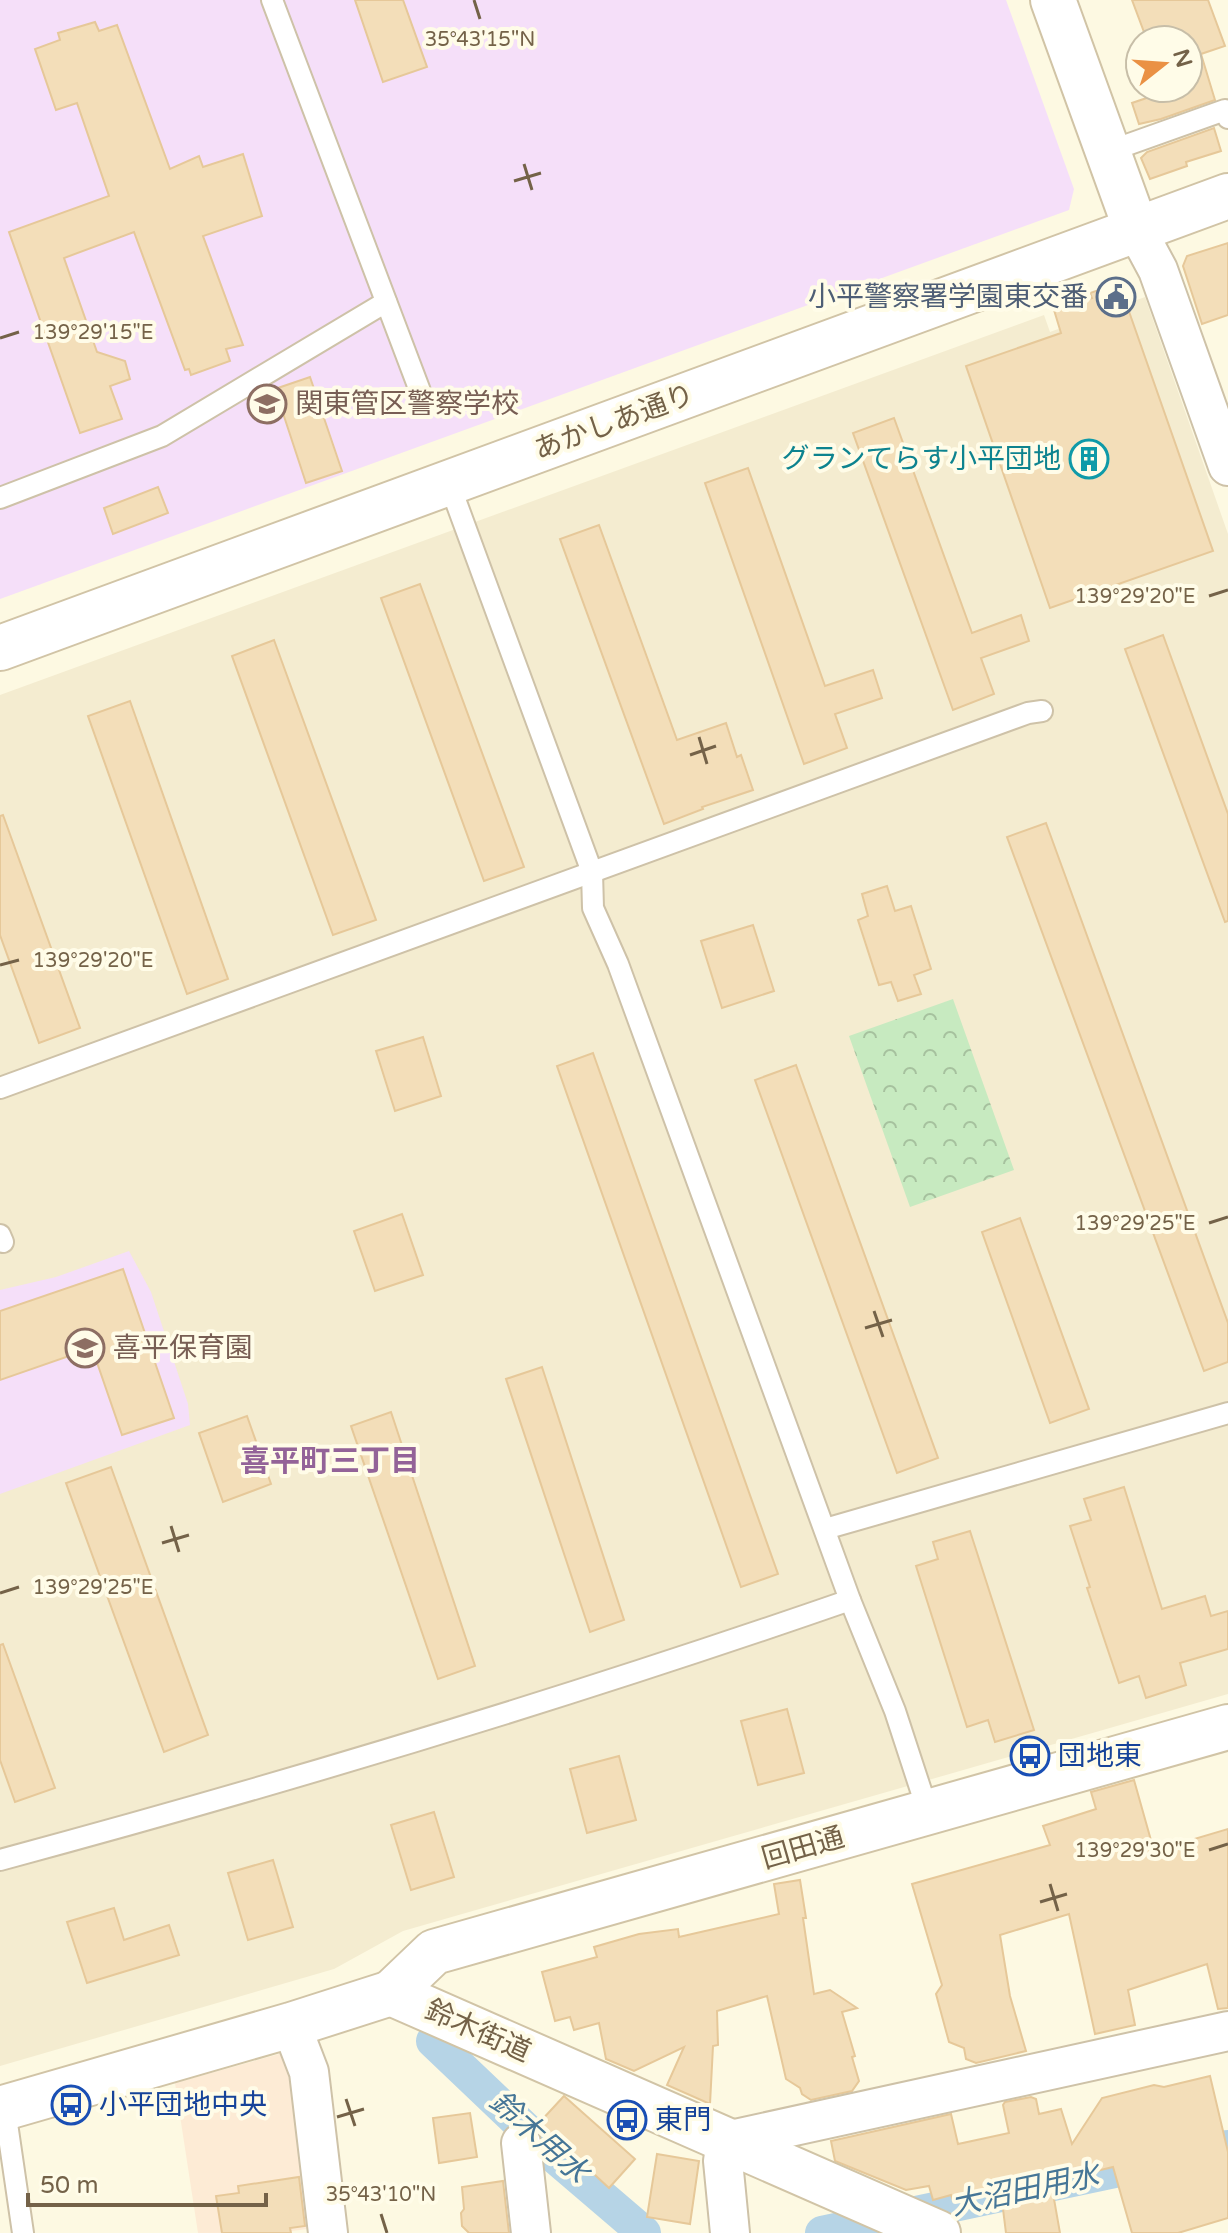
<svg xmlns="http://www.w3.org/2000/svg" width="1228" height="2233" font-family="'Varela Round','Noto Sans JP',sans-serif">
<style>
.residential{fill:#f4ecd0}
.commercial{fill:#fdebd5}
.education{fill:#f5dff9}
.forest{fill:url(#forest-crowns)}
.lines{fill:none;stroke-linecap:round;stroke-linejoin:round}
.canal{stroke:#b6d4e6;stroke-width:34}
.building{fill:#f3deb9;stroke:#e6c899;stroke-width:2}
.lane-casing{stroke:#cec2a8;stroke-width:24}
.street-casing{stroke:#cec2a8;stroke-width:42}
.secondary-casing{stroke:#d1c4a6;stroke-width:48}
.lane{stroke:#fff;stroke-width:20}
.street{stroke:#fff;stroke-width:38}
.secondary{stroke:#fff;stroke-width:44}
.ticks{fill:none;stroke:#746248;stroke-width:3}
.labels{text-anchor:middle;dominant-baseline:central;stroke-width:8;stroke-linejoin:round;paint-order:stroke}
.service-label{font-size:28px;fill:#4e5e75;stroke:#fffce8;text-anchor:end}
.education-label{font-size:28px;fill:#785e54;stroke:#fffce8;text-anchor:start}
.street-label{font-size:28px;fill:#746248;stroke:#fffce8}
.culture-label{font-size:28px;fill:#0d838f;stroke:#fffce8;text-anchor:end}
.transit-label{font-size:28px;fill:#164399;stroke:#fffce8;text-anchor:start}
.neighbourhood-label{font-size:30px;font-weight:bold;fill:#936398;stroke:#fffce8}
.water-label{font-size:30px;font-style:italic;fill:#467697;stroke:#fffce8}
.ticks-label{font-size:20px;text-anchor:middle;fill:#746248;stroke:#fffce8;stroke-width:8;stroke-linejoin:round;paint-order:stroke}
</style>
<defs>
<pattern id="forest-crowns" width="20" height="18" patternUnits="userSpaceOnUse" patternTransform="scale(2)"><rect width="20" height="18" fill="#c7eac0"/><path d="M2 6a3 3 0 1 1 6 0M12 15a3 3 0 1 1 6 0" fill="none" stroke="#a6c19e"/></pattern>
</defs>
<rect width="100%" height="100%" fill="#fdf9e2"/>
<path class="residential" d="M1145,297L1228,534V1694L403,1931L334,1969L0,2066V695L1044,315L1050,332Z"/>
<path class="commercial" d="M290,2051L315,2228L276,2233H198L175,2083Z"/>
<g class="education">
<path d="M0,0H1006L1074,189L1069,210L0,599Z"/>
<path d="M129,1251L151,1292L188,1404L190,1425L0,1494V1290L56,1277Z"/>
</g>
<path class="forest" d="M953,999L1014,1170L910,1207L849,1036Z"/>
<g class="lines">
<g class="canal">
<path d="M433,2041L554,2156L644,2233"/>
<path d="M822,2233L1228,2147"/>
</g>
</g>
<g class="building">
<path d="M355,0H403L427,67L383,82Z"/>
<path d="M1132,0H1208L1225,46L1201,54L1215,100L1161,119L1139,124L1132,103L1176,88H1188V40H1147Z"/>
<path d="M95,22L99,31L117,25L170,169L199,156L203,167L243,154L262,216L203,236L243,345L226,349L230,361L191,375L189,369L185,370L134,232L64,258L97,352L125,361L130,379L110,386L122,419L80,433L9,232L109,196L77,103L56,110L35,49L60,40L58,33Z"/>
<path d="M1214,128L1221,151L1186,162L1187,166L1150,179L1141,158L1147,152Z"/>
<path d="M1228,243V315L1202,324L1183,266L1187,256Z"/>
<path d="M1119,283L1213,551L1050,608L966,366L1061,333L1054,310L1092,298L1090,293Z"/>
<path d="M310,377L342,471L306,483L275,389Z"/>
<path d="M894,418L972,633L1021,615L1029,641L981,658L994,694L953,710L853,433Z"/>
<path d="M748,468L825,686L873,670L882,698L835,714L847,748L804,764L705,483Z"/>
<path d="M158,487L168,513L113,534L104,508Z"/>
<path d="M599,525L677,740L726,723L737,757L741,755L753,790L702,807L703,809L664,824L560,539Z"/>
<path d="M420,584L524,867L484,881L381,598Z"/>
<path d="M1163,635L1228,814V921L1225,922L1125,649Z"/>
<path d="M274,640L376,920L333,935L232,656Z"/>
<path d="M130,701L228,979L187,994L88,716Z"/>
<path d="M3,815L80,1028L39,1043L0,935V816Z"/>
<path d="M1046,823L1228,1323V1362L1204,1371L1007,837Z"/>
<path d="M887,886L895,911L911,906L931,969L914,975L921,994L898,1001L891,982L879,985L858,920L868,916L862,894Z"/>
<path d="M753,925L774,991L722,1008L701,941Z"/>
<path d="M423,1037L441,1096L395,1111L376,1051Z"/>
<path d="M593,1053L778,1574L741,1587L557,1066Z"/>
<path d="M796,1065L938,1458L897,1473L755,1080Z"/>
<path d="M402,1214L423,1275L375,1291L354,1231Z"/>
<path d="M1020,1218L1089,1409L1050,1423L982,1232Z"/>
<path d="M123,1269L174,1418L122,1435L92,1348L0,1380V1311Z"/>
<path d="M542,1367L624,1620L590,1632L506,1379Z"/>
<path d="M391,1412L475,1666L438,1679L351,1426Z"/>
<path d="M247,1416L271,1484L223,1502L199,1433Z"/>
<path d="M111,1467L208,1735L164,1752L66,1483Z"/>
<path d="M1124,1487L1162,1609L1205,1596L1211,1616L1228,1611V1649L1180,1663L1186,1685L1146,1698L1139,1676L1119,1683L1087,1588L1090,1587L1070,1526L1091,1520L1084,1499Z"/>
<path d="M970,1531L1034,1730L995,1742L988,1720L967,1727L916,1566L938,1559L933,1542Z"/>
<path d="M3,1644L55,1788L15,1802L0,1760V1645Z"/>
<path d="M787,1709L804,1773L758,1785L741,1721Z"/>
<path d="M619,1756L636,1820L587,1833L570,1769Z"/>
<path d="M1134,1780L1154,1851L1228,1829V2008L1218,2009L1207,1964L1128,1990L1135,2025L1095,2034L1069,1914L1000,1935L1010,1996L1026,2051L976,2063L966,2059L964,2048L949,2042L936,1994L942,1985L912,1884L1050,1845L1043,1826L1096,1809L1091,1792Z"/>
<path d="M434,1812L454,1877L411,1890L391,1825Z"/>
<path d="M273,1860L293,1927L248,1940L228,1873Z"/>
<path d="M800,1880L806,1918H803L814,1994L830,1990L857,2008L842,2012L855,2056L852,2057L859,2081L852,2091L811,2100L802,2094L800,2088L786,2079L767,1996L717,2011L718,2045L713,2046L710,2104L667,2085L684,2047L634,2071L606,2059L599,2023L574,2030L570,2017L555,2021L542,1972L597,1957L594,1947L639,1934L678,1929L679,1937L779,1914L774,1884Z"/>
<path d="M114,1908L124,1940L169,1925L179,1955L87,1983L67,1922Z"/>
<path d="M1210,2076L1228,2152V2218L1178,2233H1132L1113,2167L1051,2182L1060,2233H1006L1001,2193L995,2194L994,2190L953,2201L951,2195L933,2200L929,2186L906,2190L835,2161L831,2141L951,2114L958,2144L1009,2133L1003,2105L1005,2102L1031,2097L1036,2099L1039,2114L1061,2109L1072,2144L1102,2098L1154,2085L1164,2087Z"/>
<path d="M564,2096L635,2159L609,2188L539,2123Z"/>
<path d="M470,2113L477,2157L439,2163L433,2118Z"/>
<path d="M657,2154L699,2161L690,2224L647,2217Z"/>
<path d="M299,2177L305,2226L290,2228L291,2233H222L216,2196L239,2193L238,2186Z"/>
<path d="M503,2181L509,2233H469L462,2226L461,2213L464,2209L462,2187Z"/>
</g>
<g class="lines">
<defs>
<g id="lane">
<path d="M272,0L420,391"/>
<path d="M1107,152L1225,110L1228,118"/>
<path d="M449,483L592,872L593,908L618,964L850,1600L895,1711L928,1812"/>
<path d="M0,498L162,436L386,302"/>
<path d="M0,1088L1028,713L1042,711"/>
<path d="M0,1235L3,1242"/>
<path d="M825,1529L1228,1413"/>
<path d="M0,1860C286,1783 570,1697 850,1600"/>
<path d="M4,2103L23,2233"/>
</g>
<g id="street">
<path d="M1136,229L1158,270L1228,466"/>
<path d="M291,2025L309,2072L328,2233"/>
<path d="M521,2143L531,2233"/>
<path d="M730,2233L723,2161L726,2141L1228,2031"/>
</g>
<g id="secondary">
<path d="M1053,0L1136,229"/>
<path d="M0,648L1228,196"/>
<path d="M391,1993L434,1952L1228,1727"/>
<path d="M0,2109L291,2025L391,1993L938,2233"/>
</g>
</defs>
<use href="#lane" class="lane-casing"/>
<use href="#street" class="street-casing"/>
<use href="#secondary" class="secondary-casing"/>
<use href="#lane" class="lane"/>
<use href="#street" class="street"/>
<use href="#secondary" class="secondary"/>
</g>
<path class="ticks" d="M474,0L480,19M524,164L532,190M514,181L541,173M0,338L19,332M1209,596L1228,590M699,737L707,764M690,755L716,746M0,965L19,960M1209,1223L1228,1217M874,1311L883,1337M865,1328L892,1320M171,1526L179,1552M162,1543L189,1535M0,1593L19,1587M1209,1850L1228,1844M1050,1884L1058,1911M1040,1902L1067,1894M346,2099L355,2126M337,2117L364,2109M381,2214L387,2233"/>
<defs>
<symbol id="civic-ring" viewBox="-11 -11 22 22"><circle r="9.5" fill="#fffce8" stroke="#5c6f8a" stroke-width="1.5"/><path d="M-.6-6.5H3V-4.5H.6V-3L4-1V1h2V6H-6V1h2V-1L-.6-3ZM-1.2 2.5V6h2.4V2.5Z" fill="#5c6f8a"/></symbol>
<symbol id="university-ring" viewBox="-11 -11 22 22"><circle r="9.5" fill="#fffce8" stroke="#8d6e63" stroke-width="1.5"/><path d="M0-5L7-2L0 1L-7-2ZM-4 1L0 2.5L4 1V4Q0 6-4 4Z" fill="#8d6e63"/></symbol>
<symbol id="building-ring" viewBox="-11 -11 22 22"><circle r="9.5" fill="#fffce8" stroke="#0f9aa8" stroke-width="1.5"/><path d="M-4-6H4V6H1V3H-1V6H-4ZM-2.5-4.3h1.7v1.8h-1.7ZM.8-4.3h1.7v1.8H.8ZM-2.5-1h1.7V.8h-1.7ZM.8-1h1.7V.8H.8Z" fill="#0f9aa8"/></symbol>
<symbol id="school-ring" viewBox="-11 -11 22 22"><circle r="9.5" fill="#fffce8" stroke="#8d6e63" stroke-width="1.5"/><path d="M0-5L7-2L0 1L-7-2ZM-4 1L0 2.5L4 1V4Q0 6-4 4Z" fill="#8d6e63"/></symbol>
<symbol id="bus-ring" viewBox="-11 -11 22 22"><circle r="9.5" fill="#fffce8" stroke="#1a4fb4" stroke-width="1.5"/><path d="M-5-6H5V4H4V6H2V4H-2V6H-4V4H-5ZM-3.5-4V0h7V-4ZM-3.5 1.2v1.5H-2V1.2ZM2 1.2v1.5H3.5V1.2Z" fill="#1a4fb4"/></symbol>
</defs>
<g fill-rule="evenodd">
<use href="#civic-ring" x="1094" y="275" width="44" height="44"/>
<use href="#university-ring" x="245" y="382" width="44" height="44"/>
<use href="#building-ring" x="1067" y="437" width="44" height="44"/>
<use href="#school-ring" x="63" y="1326" width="44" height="44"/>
<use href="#bus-ring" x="1008" y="1734" width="44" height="44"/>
<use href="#bus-ring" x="49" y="2083" width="44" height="44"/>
<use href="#bus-ring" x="605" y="2098" width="44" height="44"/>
</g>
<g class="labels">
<g class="service-label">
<text x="1088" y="297">小平警察署学園東交番</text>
</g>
<g class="education-label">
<text x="295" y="404">関東管区警察学校</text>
<text x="113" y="1348">喜平保育園</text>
</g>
<g class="street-label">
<text transform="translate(614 422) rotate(-20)">あかしあ通り</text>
<text transform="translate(803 1848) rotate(-16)">回田通</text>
<text transform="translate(478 2031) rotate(24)">鈴木街道</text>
</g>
<g class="culture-label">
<text x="1061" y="459">グランてらす小平団地</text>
</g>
<g class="transit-label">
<text x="1058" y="1756">団地東</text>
<text x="99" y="2105">小平団地中央</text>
<text x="655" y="2120">東門</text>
</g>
<g class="neighbourhood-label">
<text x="330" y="1461">喜平町三丁目</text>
</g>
<g class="water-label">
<text transform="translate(539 2137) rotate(42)">鈴木用水</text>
<text transform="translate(1025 2190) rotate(-12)">大沼田用水</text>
</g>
</g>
<g class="ticks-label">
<text x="480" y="46">35°43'15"N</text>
<text x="93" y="339">139°29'15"E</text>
<text x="1135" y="603">139°29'20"E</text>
<text x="93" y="967">139°29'20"E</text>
<text x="1135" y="1230">139°29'25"E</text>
<text x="93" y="1594">139°29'25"E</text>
<text x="1135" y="1857">139°29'30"E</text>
<text x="381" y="2201">35°43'10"N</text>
</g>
<g transform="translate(1164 64) rotate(73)"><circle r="38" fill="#fffce8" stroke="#c7bea8" stroke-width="2"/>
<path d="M0-6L14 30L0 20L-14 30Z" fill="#ea9144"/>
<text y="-12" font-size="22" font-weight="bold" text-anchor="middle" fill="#746248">N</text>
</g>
<path d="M28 2193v12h238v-12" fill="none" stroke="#746248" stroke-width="4"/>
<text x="40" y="2193" font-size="24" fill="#746248" stroke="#fffce8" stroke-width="6" paint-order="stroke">50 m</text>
</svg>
